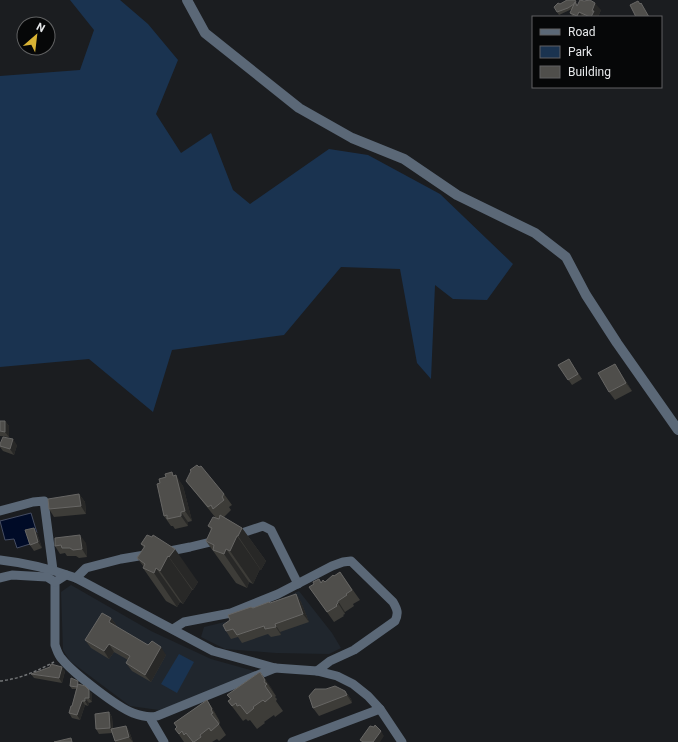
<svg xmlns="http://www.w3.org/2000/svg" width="678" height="742" font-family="Roboto,sans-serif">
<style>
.built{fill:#20262d}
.green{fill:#1a3350}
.water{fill:#000b27;stroke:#454d62}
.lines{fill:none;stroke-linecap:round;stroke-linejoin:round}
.path{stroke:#727476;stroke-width:1.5;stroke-dasharray:3 2;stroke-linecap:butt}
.minor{stroke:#5b6877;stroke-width:9}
.tertiary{stroke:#5b6877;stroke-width:10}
.wall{fill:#3d3c38}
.shaded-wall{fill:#282827}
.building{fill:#4f4e4b;stroke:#676664}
</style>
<rect width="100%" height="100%" fill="#1b1d20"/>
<g class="built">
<path d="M71,585L151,631L211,659L254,671L244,680L159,710L130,706L70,661L63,650L61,592Z"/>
<path d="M299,591L332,633L341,648L329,654L276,653L225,649L201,637L204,627L229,621L228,618L253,611Z"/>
</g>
<g class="green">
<path d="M70,0H120L148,24L178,60L156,114L181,153L211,133L233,190L250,204L329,149L368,155L440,194L513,264L487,300L453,299L435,285L431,379L417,363L400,269L341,267L284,335L172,350L153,412L89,359L0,367V76L80,70L94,30Z"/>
<path d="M179,654L194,662L177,693L161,684Z"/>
</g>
<path class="water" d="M31,513L37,533L28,536L30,544L17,548L14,539L5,540L0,521Z"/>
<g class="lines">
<path class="path" d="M0,681C20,679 37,671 54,662"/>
<g class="minor">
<path d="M0,511L33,502L44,501L53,570"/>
<path d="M233,536L263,526L271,530L298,584"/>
<path d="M165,552L190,547L219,540"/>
<path d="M0,560C27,563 51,569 76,578L213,651L275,668L317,671L337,676L353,684L368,696L380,709L402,742"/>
<path d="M66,575L55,582V645C57,650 58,655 62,659C73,673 117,707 133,713C141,716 149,718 157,716L275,668"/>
<path d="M0,578L12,575L47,577L55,582"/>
<path d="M76,578L86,568L121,559L151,554"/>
<path d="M173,629L184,622L231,613L278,594L332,566L343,562L351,561L393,602C397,609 399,613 395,621L354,650L330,661L317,671"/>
<path d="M150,718L164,742"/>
<path d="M292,742L380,709"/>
</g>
<path class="tertiary" d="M187,0L205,33L299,108L352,138L404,159L457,195L535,233L566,257L586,295L617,343L678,430"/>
</g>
<g class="wall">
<path d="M567,0H575L578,6L601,10L598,17H573L570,13L572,9L559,15L557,12L560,4Z"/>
<path d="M569,359L582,379L572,385L558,365Z"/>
<path d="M615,364L632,391L615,400L609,392Z"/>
<path d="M0,421H5L9,426V437L0,436Z"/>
<path d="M0,444L17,445L14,455L3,451L0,447Z"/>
<path d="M175,476L183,486L192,521L188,522V526L175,529L173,526H171L164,516Z"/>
<path d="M186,481L224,494L232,505L229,507L231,510L224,517L242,528L266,561L261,570L260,569L253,584L249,582L247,588L236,583L206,541L211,530L208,526L215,517L194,491Z"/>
<path d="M79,494L85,502L86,514L54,517L49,509Z"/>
<path d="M34,528L37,533L42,548L34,551L30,545Z"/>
<path d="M147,535L198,582L193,590H192L183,604L180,602L177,607L166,601L143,568L144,567L137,558L144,548L141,544Z"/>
<path d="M55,538L86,543L87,557L79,558L76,556H67L65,553L60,554L55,546Z"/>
<path d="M340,572L360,600L353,604L354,606L345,612V614L343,615L344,616L334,622L309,587L321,582H325Z"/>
<path d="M296,594L301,602L309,622L280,632L281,635L271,637L268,634L242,643L238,637L231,639L226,631L253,608L270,603Z"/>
<path d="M111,618L117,626L116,627L148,645L166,655L151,682L132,671L126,663L128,660L114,652L109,659L91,648L85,640Z"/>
<path d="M50,667L65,671L62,683L34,678L31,674Z"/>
<path d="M260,672L276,696L275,697L277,699L276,701L283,711L275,717L274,715L264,722L265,723L257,729L250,720L248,721L246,719L243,721L228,701L230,699L227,695Z"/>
<path d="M80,684L92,694V702L89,703L88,706L85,705L80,720L72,718L69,713L72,706L76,689H72L70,686Z"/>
<path d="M345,691L351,699L352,703L319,716L313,708Z"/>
<path d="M207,700L214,711L219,720L220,723L219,724L226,735L219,741L217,739L212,742H184L175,729L177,728L174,723Z"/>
<path d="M109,712L112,717L113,729L126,726L129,731L133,742H115L113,733L99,734L96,729Z"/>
</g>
<g class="shaded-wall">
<path d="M595,3L601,10L598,17H591L592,11Z"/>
<path d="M579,12L583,17H578L577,16Z"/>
<path d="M615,364L620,372L632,391L626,383Z"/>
<path d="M5,421L9,426V437L5,432Z"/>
<path d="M13,439L17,445L14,455L10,449Z"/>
<path d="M172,472L176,478V475L183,486L192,521L185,511Z"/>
<path d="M79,494L85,502L86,514L81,506Z"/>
<path d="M181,512L188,522V526L181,516Z"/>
<path d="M34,528L37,533L42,548L38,542Z"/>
<path d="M242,528L266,561L261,570L238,536Z"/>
<path d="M80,535L86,543L87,557L82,549Z"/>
<path d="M237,536L260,569L253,584L230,551Z"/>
<path d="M175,549L198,582L193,590L169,557Z"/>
<path d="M226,549L249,582L247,588L224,554Z"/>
<path d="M168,556L192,590L183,604L160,571Z"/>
<path d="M156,568L180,602L177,607L154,573Z"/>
<path d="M296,594L301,602L309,622L303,614Z"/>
<path d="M338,601L345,612V614L338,603Z"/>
<path d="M111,618L117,626L114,630L109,622Z"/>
<path d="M275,624L280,632L281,635L276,627Z"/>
<path d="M109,644L114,652L109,659L104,651Z"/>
<path d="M161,647L166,655L151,682L145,675Z"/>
<path d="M62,667L65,671L62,683L59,678Z"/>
<path d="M260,672L271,687L276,696L265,680Z"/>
<path d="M89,690L92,694V702L89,698Z"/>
<path d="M345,691L351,699L352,703L347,695Z"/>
<path d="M85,698L89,703L88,706L85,701Z"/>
<path d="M207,700L214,711L219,720L212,709Z"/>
<path d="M82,701L85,705L80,720L77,715Z"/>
<path d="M109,712L112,717L113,733L110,728Z"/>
<path d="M126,726L129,731L133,742L129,737Z"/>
<path d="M381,731L384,736L380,742H373Z"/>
</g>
<g class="building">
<path d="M567,0H575L576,2L575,3V2L574,4L568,8L557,12L554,7L558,3L560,4Z"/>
<path d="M580,0L584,1L590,0L595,3L592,11H594L591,17H590L579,12L577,16L570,13L575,2L577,6Z"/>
<path d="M638,1L640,4L641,3L649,17H636L630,5Z"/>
<path d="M569,359L578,374L568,380L558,365Z"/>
<path d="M615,364L626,383L609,392L598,373Z"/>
<path d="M0,421H5V432L0,431Z"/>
<path d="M3,437L13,439L10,449L0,446V444Z"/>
<path d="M197,465L199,467L201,466L224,494L222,497L224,500L213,509L211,505L208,507L186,481L191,471L190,470Z"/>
<path d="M172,472L173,476L176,475L185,511L181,512V516L167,519V515L164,516L157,484L160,483L159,479L166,477L165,474Z"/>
<path d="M79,494L81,506L49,509L48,499Z"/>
<path d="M220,515L242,528L238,536H237L230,551L226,549L224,554L213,550L214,545L206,541L212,528L208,526L213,517L219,519Z"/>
<path d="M34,528L38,542L30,545L25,530Z"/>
<path d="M80,535L82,549L73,550L70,548H62L61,545L55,546V538Z"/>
<path d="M147,535L152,537L153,535L175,549L169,557L168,556L160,571L156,568L154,573L143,568L145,564L137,558L145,546L141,544Z"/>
<path d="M340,572L352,590L346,594L347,595L338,601V603L336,605L337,606L327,612L309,587L314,584L313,582L319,579L321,583L323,580L325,582L333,575L334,576Z"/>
<path d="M296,594L303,614L275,624L276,627L265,629L264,626L237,635L233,629L226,631L223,625L230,620L228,615L251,607L253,608L269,602L270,603Z"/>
<path d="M102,613L111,618L109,622L148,645L152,641L161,647L145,675L126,663L130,656L109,644L104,651L85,640Z"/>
<path d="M51,664L62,667L59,678L31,674L50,667Z"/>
<path d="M260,672L265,680L264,682L267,684L265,686L272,696L265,702L263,700L253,707L254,708L247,714L240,705L237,706L236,703L232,706L228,701L231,699L227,695Z"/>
<path d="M71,678L78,681L77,687L70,686Z"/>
<path d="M78,684L85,686L89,690V698H85V701H82L77,715L69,713L71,706H72Z"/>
<path d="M335,686L345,691L347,695L313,708L309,696L315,689H326Z"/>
<path d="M207,700L212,709L211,710L213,713L211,714L219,724L211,731L209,728L200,735L201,737L194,742H193L186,733L184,735L182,731L179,734L175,729L177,727L174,723Z"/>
<path d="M109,712L110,728L96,729L95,714Z"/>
<path d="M375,725L381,731L373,742H363L360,740L370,726L374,727Z"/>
<path d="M126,726L129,737L115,741L111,729Z"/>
<path d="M71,738L72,742H54Z"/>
</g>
<rect x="532" y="16" width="130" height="72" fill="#060708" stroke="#606162"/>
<rect x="540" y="29" width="20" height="6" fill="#5b6877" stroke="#606162"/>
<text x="568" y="36" font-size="12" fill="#e6e8ea">Road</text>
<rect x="540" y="46" width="20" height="12" fill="#1a3350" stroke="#606162"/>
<text x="568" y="56" font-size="12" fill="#e6e8ea">Park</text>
<rect x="540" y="66" width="20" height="12" fill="#4f4e4b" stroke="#606162"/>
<text x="568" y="76" font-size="12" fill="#e6e8ea">Building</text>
<g transform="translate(36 36) rotate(28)"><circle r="19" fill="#060708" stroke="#606162"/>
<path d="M0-3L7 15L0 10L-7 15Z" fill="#d9b334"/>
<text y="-6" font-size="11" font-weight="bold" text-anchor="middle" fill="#e6e8ea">N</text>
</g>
</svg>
